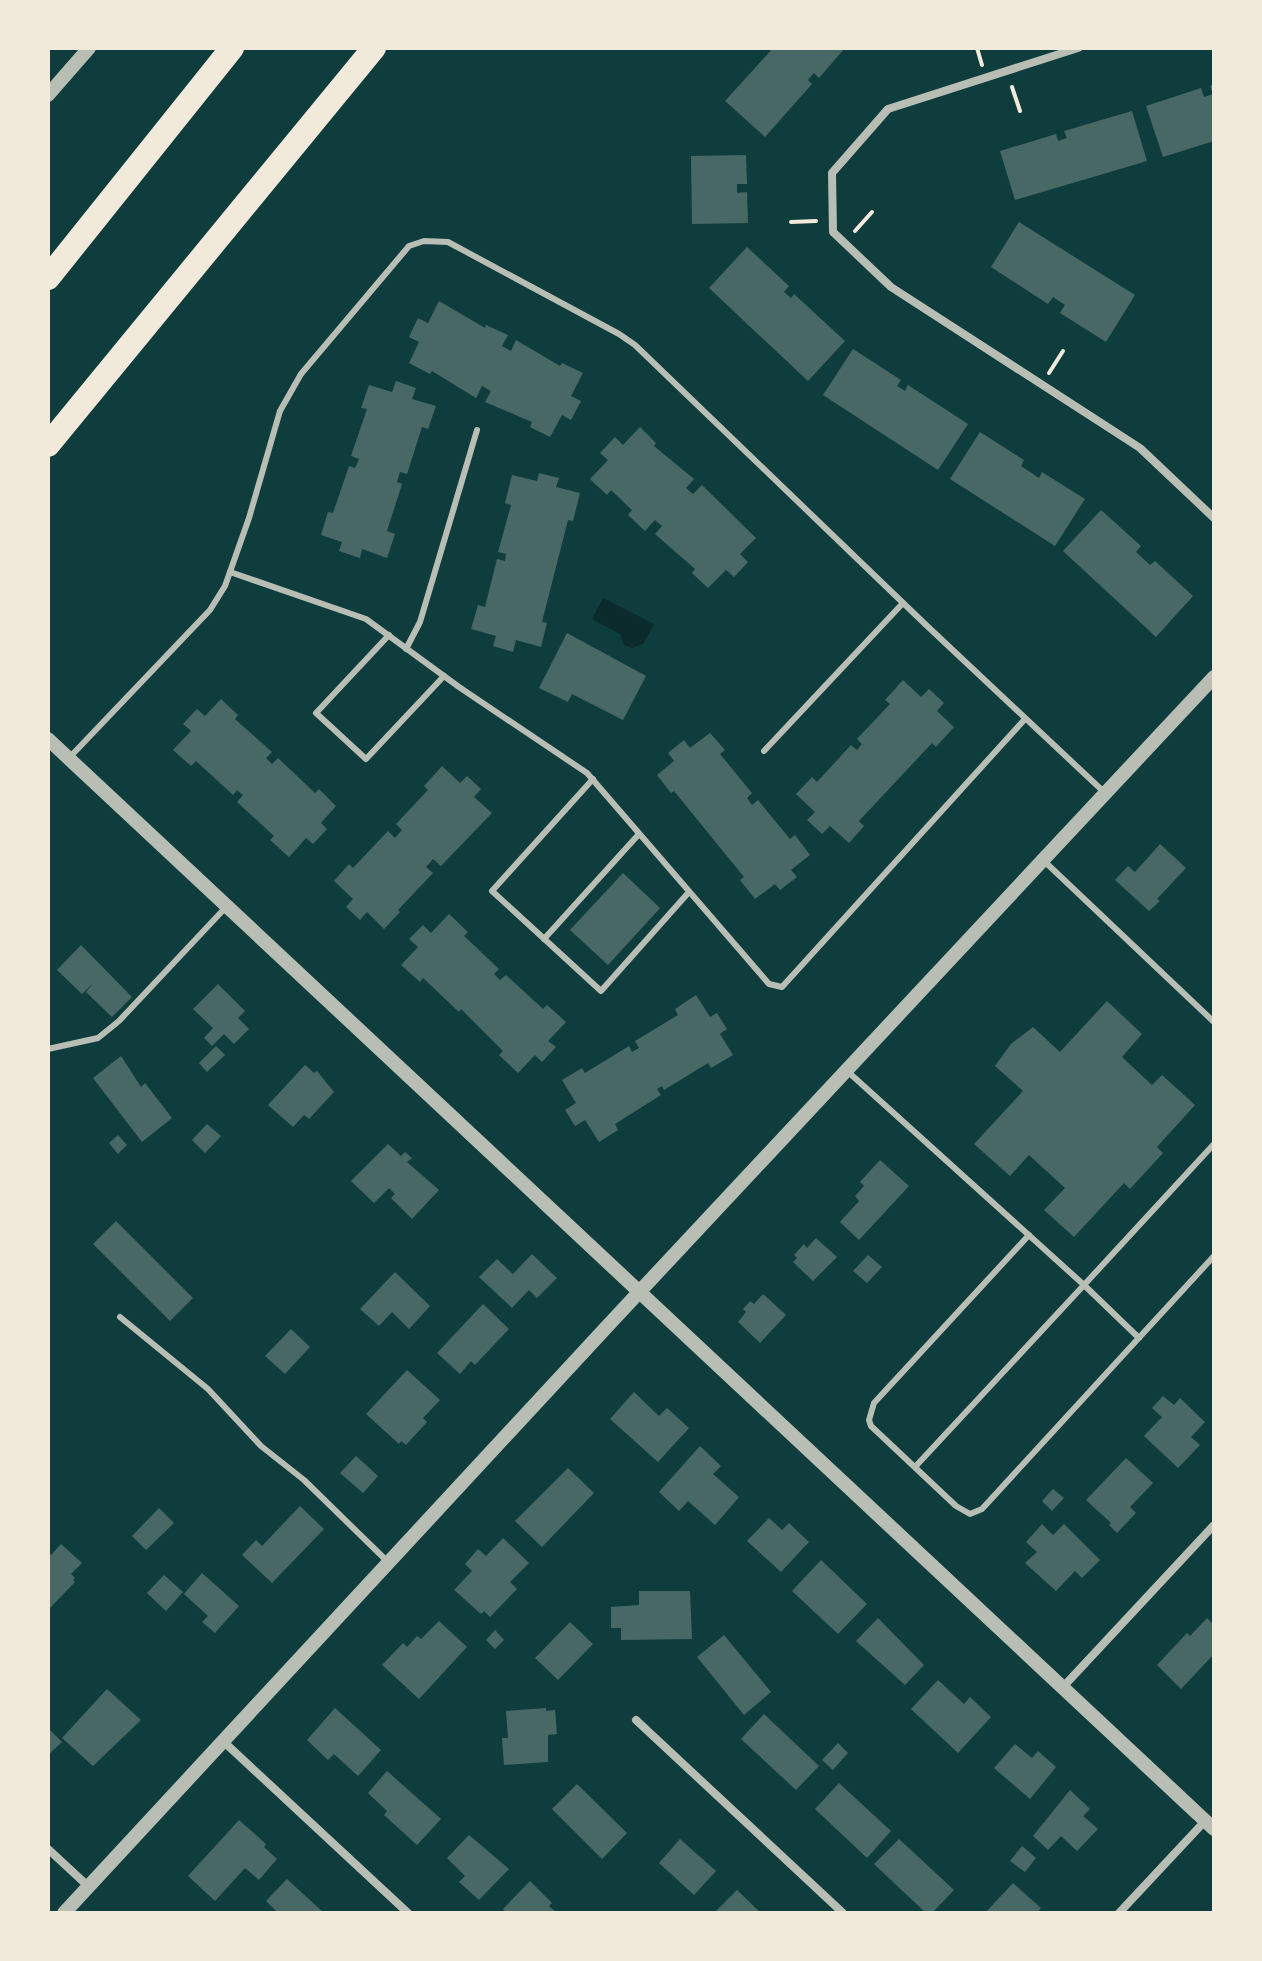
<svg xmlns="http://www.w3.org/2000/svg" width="1262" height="1961" font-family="'Asap Condensed',sans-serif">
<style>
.water{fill:#0a2a2b}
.building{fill:#486865}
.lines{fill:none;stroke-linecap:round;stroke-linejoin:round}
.path{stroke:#f1e9da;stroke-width:4}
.service{stroke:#b8beb3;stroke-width:6}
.minor{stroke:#b8beb3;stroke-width:8}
.tertiary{stroke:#b8beb3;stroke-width:14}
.motorway{stroke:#f1e9da;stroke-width:24}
</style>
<rect width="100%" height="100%" fill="#0f3d3e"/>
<path class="water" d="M603,598L654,624L643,644L632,648L624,645L620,634L592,619Z"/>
<g class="building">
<path d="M773,48H845L819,78L814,73L808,80L812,84L765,137L725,101Z"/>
<path d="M1214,84V141L1163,157L1146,106L1201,88L1204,97L1213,94L1210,86Z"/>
<path d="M1132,111L1147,161L1015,200L1000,151L1056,134L1058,141L1067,138L1064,131Z"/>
<path d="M746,155L747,184H737V193L747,192L748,223L692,224L691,156Z"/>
<path d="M1019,222L1135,295L1106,342L1060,313L1065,305L1053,297L1048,304L991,267Z"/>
<path d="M747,247L789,286L784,292L791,298L794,294L845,341L808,381L709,288Z"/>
<path d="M439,301L485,328L486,325L508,335L502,346L511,351L516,340L560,366L562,363L583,373L571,396L581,401L571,420L562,415L550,437L530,427L532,422L485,402L491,391L482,386L476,398L432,371L430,374L409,363L419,342L409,337L418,318L428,323Z"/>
<path d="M853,349L901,380L897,386L905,391L908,385L968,424L938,470L823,395Z"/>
<path d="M396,381L416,388L412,399L436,406L428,429L422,427L407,474L400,472L397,482L402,484L387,531L395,534L387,558L362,549L360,558L339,551L342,542L321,535L328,512L333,513L349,466L355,468L359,459L351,456L367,409L361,408L369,385L392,392Z"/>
<path d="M640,427L656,443L654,446L694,479L686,488L693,494L702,485L756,538L740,554L748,562L734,577L726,570L708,588L692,573L695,569L655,534L662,526L655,520L645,531L628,515L632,510L611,490L607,495L590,479L608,460L600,453L615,437L623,445Z"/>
<path d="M980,432L1024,460L1021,466L1039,478L1042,472L1085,499L1055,546L950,479Z"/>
<path d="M539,473L559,478L556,487L580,493L573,521L568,520L542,622L547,623L541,647L516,640L513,652L493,646L496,636L471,629L478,605L485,607L497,559L505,561L506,554L498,552L511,505L505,503L512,475L537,481Z"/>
<path d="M1101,510L1141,546L1136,552L1150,565L1155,561L1193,596L1156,637L1063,551Z"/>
<path d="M567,633L646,676L623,720L572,694L568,702L539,688Z"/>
<path d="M903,680L921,697L929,689L944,703L937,711L954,727L936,747L932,743L859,821L864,826L849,843L830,826L822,834L807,820L815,812L796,794L812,777L817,782L851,745L857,750L862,744L857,739L890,704L885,700Z"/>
<path d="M221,699L238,715L235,719L272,752L266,758L272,764L278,758L315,793L319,789L336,806L321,823L327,829L313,844L306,838L289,857L270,840L274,836L237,802L243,795L237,790L233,795L196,761L191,766L173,750L191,731L183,724L197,709L205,716Z"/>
<path d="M710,733L725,750L720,754L752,793L747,798L752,805L758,800L790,839L795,835L810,855L791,870L797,877L780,890L775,884L755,899L740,880L744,877L674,791L671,793L657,775L674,761L668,753L684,740L690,748Z"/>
<path d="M442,766L460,783L467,776L481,789L474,797L492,813L441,866L433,859L426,867L433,873L398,910L400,912L384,929L367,912L360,920L346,907L353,899L334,881L349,864L353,868L388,831L395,838L402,830L396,824L428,790L424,786Z"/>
<path d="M1160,844L1186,868L1157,899L1160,901L1149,911L1115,880L1128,866L1135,872Z"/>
<path d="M623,873L660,908L608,965L570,930Z"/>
<path d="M449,914L468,932L464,936L499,969L494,974L500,980L506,975L543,1009L547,1005L566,1022L548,1041L556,1047L542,1062L535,1055L518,1073L499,1055L503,1051L461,1009L459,1012L423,978L420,982L401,965L418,947L409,939L423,925L431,933Z"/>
<path d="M81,945L132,997L112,1017L86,992L93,983L82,994L57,970Z"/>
<path d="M218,984L245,1011L238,1018L249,1029L234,1044L224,1034L212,1046L204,1038L213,1028L193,1009Z"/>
<path d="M696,995L710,1017L717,1013L727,1029L720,1034L733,1055L711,1068L708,1063L664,1090L662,1086L657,1089L661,1095L615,1124L618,1130L599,1142L585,1120L575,1126L565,1110L576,1103L562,1080L582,1068L585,1073L629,1046L632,1052L639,1048L635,1041L678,1015L675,1009Z"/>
<path d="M1107,1001L1142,1034L1122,1057L1152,1085L1162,1075L1195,1105L1157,1147L1163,1153L1130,1189L1124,1183L1074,1237L1044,1210L1065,1188L1029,1155L1010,1176L974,1144L1023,1091L995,1066L1011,1044L1033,1027L1060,1052Z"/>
<path d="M216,1046L225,1055L207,1072L199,1063Z"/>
<path d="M121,1056L141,1087L145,1083L172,1118L142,1142L93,1078Z"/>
<path d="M305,1065L314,1073L317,1071L334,1092L309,1119L304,1115L293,1127L268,1105Z"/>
<path d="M207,1124L221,1136L205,1153L192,1140Z"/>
<path d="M118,1135L127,1145L118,1154L109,1143Z"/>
<path d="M388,1144L401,1156L405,1152L412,1158L407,1162L439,1190L412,1219L391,1198L395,1194L389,1188L374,1203L351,1181Z"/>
<path d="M880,1160L909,1186L859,1240L840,1222L859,1201L855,1196L864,1186L860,1182Z"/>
<path d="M116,1221L193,1298L170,1321L93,1244Z"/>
<path d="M816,1238L837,1257L813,1281L793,1262L797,1258L794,1255L804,1244L807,1248Z"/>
<path d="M532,1254L557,1278L537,1298L529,1290L512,1308L479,1277L497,1259L513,1274Z"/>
<path d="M868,1255L882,1267L867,1283L853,1271Z"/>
<path d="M395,1272L430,1306L409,1329L392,1312L379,1326L360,1309Z"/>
<path d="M763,1294L786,1315L760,1343L738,1322L746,1312L743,1309L750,1301L754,1304Z"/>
<path d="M483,1304L509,1329L475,1365L471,1361L460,1374L437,1353Z"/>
<path d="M291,1329L310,1347L285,1374L265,1356Z"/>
<path d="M407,1370L440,1400L423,1418L427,1422L406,1445L401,1441L399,1444L366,1414Z"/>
<path d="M634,1392L659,1416L667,1408L689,1428L658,1462L610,1419Z"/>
<path d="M1163,1396L1174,1405L1180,1398L1205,1422L1191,1437L1200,1445L1178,1468L1144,1436L1162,1417L1152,1408Z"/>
<path d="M700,1446L721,1466L713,1474L739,1497L715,1525L688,1501L679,1511L659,1492Z"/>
<path d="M356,1456L378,1476L363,1493L340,1473Z"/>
<path d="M1126,1458L1153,1483L1130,1507L1136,1513L1117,1533L1109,1525L1111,1523L1086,1500Z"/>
<path d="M568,1468L594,1493L542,1547L515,1521Z"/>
<path d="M1053,1489L1064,1498L1052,1511L1042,1501Z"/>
<path d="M300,1506L324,1529L272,1583L242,1555L256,1540L262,1546Z"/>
<path d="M159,1508L174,1523L146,1550L132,1536Z"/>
<path d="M769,1518L782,1530L789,1523L809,1542L781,1572L747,1541Z"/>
<path d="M1042,1524L1053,1535L1064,1524L1100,1560L1082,1578L1075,1571L1056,1591L1025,1563L1037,1552L1026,1542Z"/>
<path d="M503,1538L529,1563L510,1582L517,1589L490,1617L484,1611L481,1614L454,1590L472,1571L465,1564L478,1549L486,1556Z"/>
<path d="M61,1544L82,1563L71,1574L75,1578L73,1580L75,1582L48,1610V1552L51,1555Z"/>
<path d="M821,1560L867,1604L838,1634L792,1591Z"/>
<path d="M202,1573L239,1606L215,1633L202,1622L208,1616L184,1594Z"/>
<path d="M164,1575L183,1592L166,1611L147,1593Z"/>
<path d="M639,1591H690L692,1639L621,1640V1628H611V1607L639,1605Z"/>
<path d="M878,1618L924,1665L905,1685L856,1641Z"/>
<path d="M1207,1618L1214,1625V1654L1181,1689L1157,1665L1187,1633L1190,1636Z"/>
<path d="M439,1621L467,1647L419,1699L382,1665L403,1643L407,1647L417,1636L421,1639Z"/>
<path d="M570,1622L593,1644L558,1680L535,1658Z"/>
<path d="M495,1630L504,1640L495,1649L486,1640Z"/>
<path d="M724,1635L771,1692L744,1715L697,1657Z"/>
<path d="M938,1680L964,1704L970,1697L991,1717L958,1753L911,1709Z"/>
<path d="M107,1689L141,1720L93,1766L62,1738Z"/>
<path d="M335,1708L381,1750L358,1776L334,1754L328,1760L307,1740Z"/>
<path d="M546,1708V1711L555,1710L557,1734L548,1735V1762L504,1765L502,1738H508L506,1711Z"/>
<path d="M764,1714L819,1766L796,1790L741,1739Z"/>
<path d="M48,1728L62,1742L48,1755Z"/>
<path d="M838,1743L848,1753L833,1770L822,1760Z"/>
<path d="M1015,1744L1032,1758L1038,1751L1056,1767L1030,1799L994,1768Z"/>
<path d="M387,1771L441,1819L417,1845L384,1815L387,1811L368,1793Z"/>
<path d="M839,1783L891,1831L867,1858L815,1809Z"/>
<path d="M577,1784L627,1833L602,1859L552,1809Z"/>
<path d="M1070,1790L1090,1809L1083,1816L1098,1829L1077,1851L1061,1836L1048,1850L1033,1836Z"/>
<path d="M239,1820L266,1844L264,1847L277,1859L259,1880L245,1868L215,1901L188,1876Z"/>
<path d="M469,1835L509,1869L479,1900L459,1882L465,1876L447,1858Z"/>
<path d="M680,1839L716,1871L694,1895L659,1863Z"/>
<path d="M899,1839L954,1890L932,1913H926L874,1864Z"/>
<path d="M1022,1846L1036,1858L1025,1872L1010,1861Z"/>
<path d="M287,1879L324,1913H278L266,1901Z"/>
<path d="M530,1881L552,1903L549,1906L557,1913H506L503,1909Z"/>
<path d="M1013,1883L1041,1908L1037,1913H985Z"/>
<path d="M737,1890L761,1913H714Z"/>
</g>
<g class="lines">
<g class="path">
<path d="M977,48L982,65"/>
<path d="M1012,87L1020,111"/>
<path d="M791,222L816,221"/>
<path d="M855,231L872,212"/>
<path d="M1049,373L1063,351"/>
</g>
<g class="service">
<path d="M230,572L366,619L459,687L587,773L769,984L782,987L1025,719"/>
<path d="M389,635L316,713L366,759L444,676"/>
<path d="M406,649L420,622L477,430"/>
<path d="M764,751L903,603"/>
<path d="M69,758L210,610L225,586L249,518L280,411L301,374L409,246L424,241L448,242L619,334L635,345L925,624L1104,792"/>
<path d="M593,779L492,891L601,991L689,892"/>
<path d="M1043,860L1214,1022"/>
<path d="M544,939L639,834"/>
<path d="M48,1049L98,1038L119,1021L227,906"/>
<path d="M846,1070L1084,1285L1214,1144"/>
<path d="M1029,1235L874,1403L869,1420L871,1426L956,1506L970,1514L982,1509L1214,1256"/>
<path d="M120,1317L208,1389L261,1446L304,1480L388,1562"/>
<path d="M915,1467L1084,1285L1139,1338"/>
</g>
<g class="minor">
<path d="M1078,48L888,109L832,173L833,232L891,287L1140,448L1214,518"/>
<path d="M1063,1687L1214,1525"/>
<path d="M636,1720L843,1913"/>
<path d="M224,1742L408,1913"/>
<path d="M48,1849L89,1887"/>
<path d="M1119,1913L1205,1821"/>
</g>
<g class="tertiary">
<path d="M48,95L89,48"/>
<path d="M48,739L1214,1829"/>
<path d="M64,1913L614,1319L1214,677"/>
</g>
<g class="motorway">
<path d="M48,278L232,48"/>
<path d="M48,445L374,48"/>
</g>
</g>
<rect width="1262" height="1961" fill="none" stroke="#f1e9da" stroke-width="100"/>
</svg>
